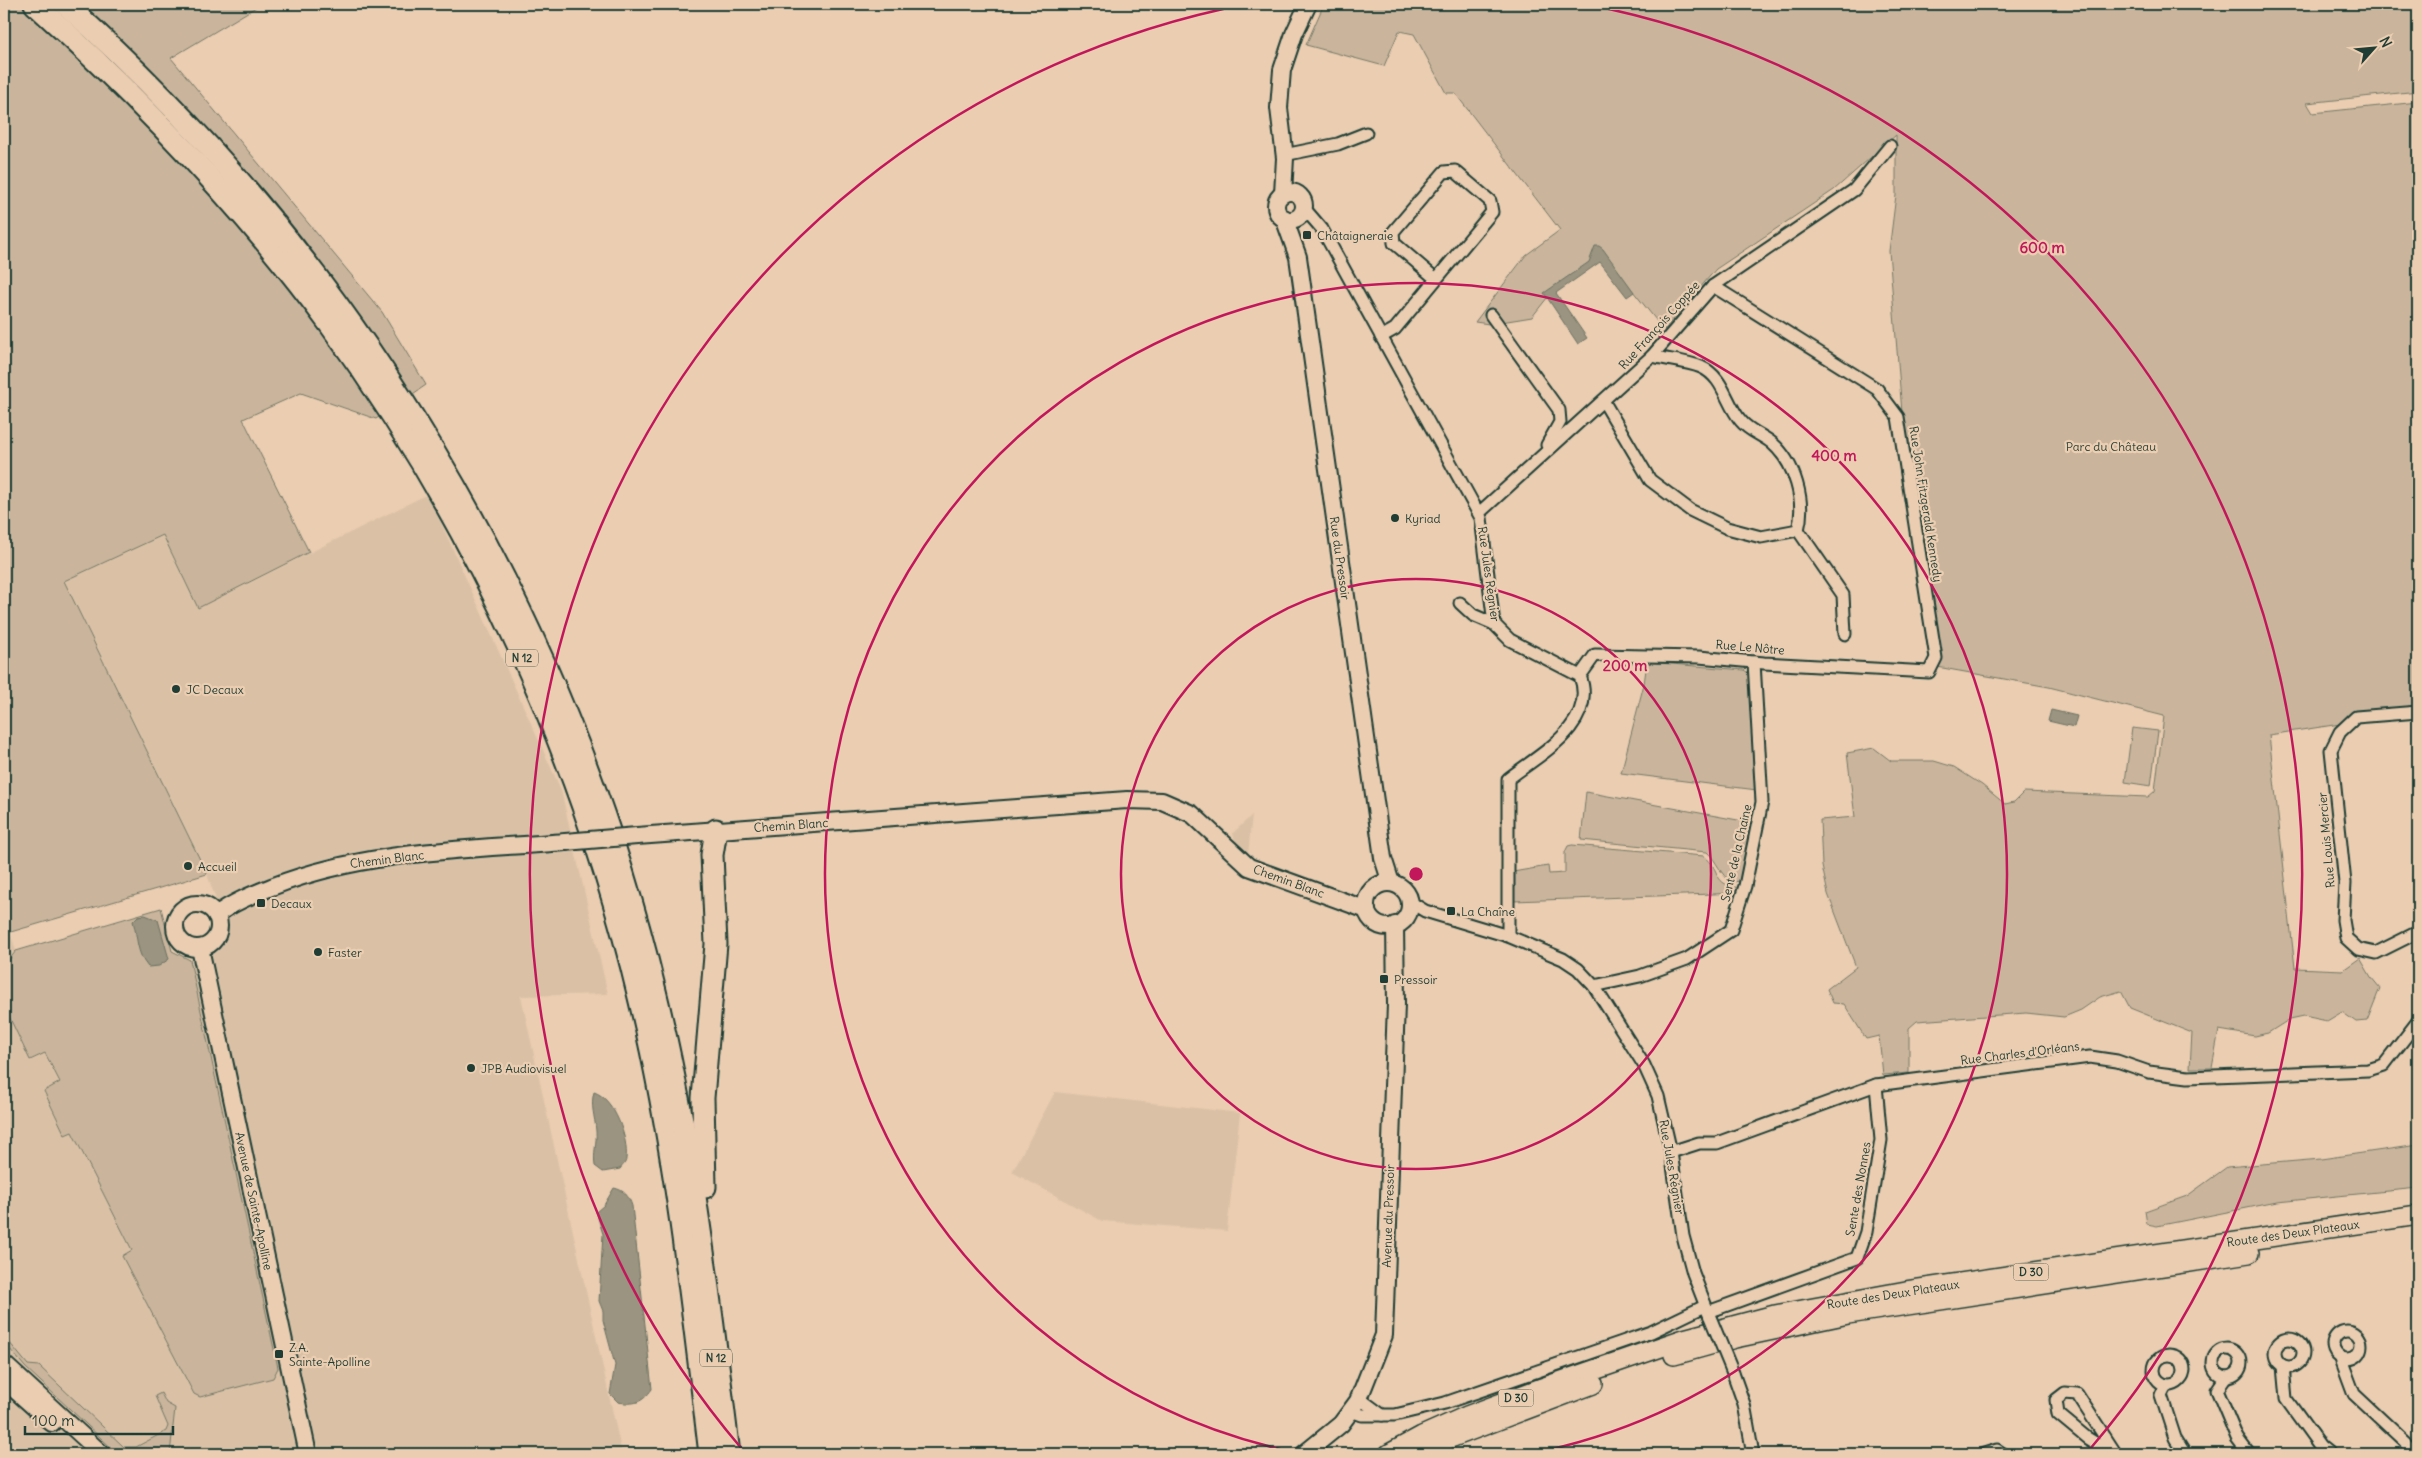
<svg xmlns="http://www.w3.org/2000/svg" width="2422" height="1458" font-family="Delius,sans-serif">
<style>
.built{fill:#dac1a6}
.green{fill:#cab59c;stroke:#747968}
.water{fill:#9a9480;stroke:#697162}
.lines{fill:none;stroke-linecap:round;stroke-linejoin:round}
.street-casing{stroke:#1f3d34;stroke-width:15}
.secondary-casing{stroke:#1f3d34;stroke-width:20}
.primary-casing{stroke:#1f3d34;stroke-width:22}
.highway-casing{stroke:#1f3d34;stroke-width:25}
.street{stroke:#ebcdb1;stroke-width:11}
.secondary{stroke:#ebcdb1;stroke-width:16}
.primary{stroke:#ebcdb1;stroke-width:19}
.highway{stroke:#ebcdb1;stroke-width:21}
.street-bridge-casing{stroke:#1f3d34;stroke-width:15;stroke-linecap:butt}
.secondary-bridge-casing{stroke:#1f3d34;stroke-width:20;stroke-linecap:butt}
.street-bridge{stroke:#ebcdb1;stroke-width:11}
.secondary-bridge{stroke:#ebcdb1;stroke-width:16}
.ring{fill:none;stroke:#c2185b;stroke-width:2.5}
.poi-dot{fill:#1f3d34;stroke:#ebcdb1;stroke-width:2}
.labels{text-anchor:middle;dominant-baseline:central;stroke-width:4.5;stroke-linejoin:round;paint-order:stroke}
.shield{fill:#ebcdb1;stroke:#5c685a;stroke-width:1}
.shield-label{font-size:11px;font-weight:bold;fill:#1f3d34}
.poi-label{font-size:12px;fill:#1f3d34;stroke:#ebcdb1;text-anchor:start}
.street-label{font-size:12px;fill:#1f3d34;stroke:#ebcdb1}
.park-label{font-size:12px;fill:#284339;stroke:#ebcdb1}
.centre{fill:#c2185b;stroke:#ebcdb1;stroke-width:2.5}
.ring-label{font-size:15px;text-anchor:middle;font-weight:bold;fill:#c2185b;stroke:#ebcdb1;stroke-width:4.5;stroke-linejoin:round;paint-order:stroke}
</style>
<rect width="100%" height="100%" fill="#ebcdb1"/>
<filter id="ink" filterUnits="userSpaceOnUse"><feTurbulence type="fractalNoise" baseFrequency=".02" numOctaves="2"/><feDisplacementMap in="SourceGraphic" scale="10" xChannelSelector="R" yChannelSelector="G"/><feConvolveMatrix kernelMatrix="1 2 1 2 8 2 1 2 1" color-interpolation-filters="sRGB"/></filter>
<g filter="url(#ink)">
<g class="built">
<path d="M428,494L561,790L608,994L521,996L622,1454H4V1004L30,1060L45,1053L60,1083L44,1092L65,1134L72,1131L132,1250L122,1256L273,1378L278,1368L190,960L200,948L216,947L226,929L207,874L64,581L163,535L198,608Z"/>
<path d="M1252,815L1248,855L1236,845L1233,833Z"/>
<path d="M10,932L16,951L4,966V934Z"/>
<path d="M1055,1092L1240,1113L1227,1231L1102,1221L1012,1172Z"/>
</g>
<g class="green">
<path d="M4,4H261L171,58L382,312L426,385L376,419L301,393L243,419L309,552L198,608L163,535L64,581L207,874L4,934Z"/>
<path d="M1324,4H2418V91L2307,103L2313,113L2418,102V712L2269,735L2295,968L2343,970L2360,958L2371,977L2380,988L2367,1021L2356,1022L2342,1012L2327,1021L2304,1016L2290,1019L2268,1033L2255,1036L2219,1030L2212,1068H2190L2192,1033L2130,1008L2121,991L2100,997L2081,1010L2064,1017L2026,1013L1917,1021L1909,1028V1073L1883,1075L1879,1036L1866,1039L1844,1004L1833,1003L1827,989L1856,967L1828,894L1822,866L1820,820L1855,817L1847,753L1874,748L1891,761H1934L1954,767L1982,785L2005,804L2014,802L2024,792L2148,797L2155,791L2164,716L2049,687L1937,667L1941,660L1903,425L1889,251L1896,195V135L1834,190L1716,269L1664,330L1605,256L1551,293L1532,317L1489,324L1475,322L1526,255L1560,230L1455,93H1446L1414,34L1399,31L1384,66L1306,45Z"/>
<path d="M1647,662L1744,670L1751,675L1757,790L1621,773L1644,684Z"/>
<path d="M2132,728L2158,731L2151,786L2125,782Z"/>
<path d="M1586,792L1754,823L1742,881L1731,882C1720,874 1717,861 1707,852L1581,840Z"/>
<path d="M1572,845L1704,856C1723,871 1710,885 1742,888L1741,893L1513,901V872L1548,866L1549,874L1565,873V852L1568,846Z"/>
<path d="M161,908L172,951L190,960L278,1368L273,1378L200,1397L194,1394L122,1256L132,1250L72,1132L65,1135L44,1091L60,1082L45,1053L30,1060L4,1006V966L16,951Z"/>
<path d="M2418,1145V1188L2277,1202L2157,1226L2147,1224L2145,1211L2187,1196L2227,1167L2321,1159Z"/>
<path d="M4,1336L28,1365L39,1366L124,1447H136L166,1431L168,1426L155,1396L161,1393L166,1403L175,1408L170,1454H118L25,1367L4,1342Z"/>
</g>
<g class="water">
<path d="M1595,246H1599L1603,249L1634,292L1627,297L1600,262L1556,293L1587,338L1578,344L1544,293L1589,262Z"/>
<path d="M2051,710L2077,716L2074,727L2048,721Z"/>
<path d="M145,915L158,920L169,959L159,966L148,967C136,953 138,938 133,921L138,916Z"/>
<path d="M594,1092C614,1098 629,1139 626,1159C626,1163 622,1166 620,1169L603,1172L595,1166C593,1153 597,1143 596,1131C595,1116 590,1106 594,1092Z"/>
<path d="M614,1188C624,1190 629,1196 632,1206L652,1389C642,1403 635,1405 618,1402L610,1394L615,1365L603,1320V1311L599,1301L603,1234L596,1212L604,1205Z"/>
</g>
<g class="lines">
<defs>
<g id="street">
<path d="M1284,155L1338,144L1366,133"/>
<path d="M1304,208L1322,229L1481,518L1494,624L1510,640L1580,676C1598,724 1540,754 1508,779V936"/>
<path d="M1491,315L1559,410L1560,422L1547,445"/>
<path d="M1381,337L1395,329L1492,212L1490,201L1455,171L1444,172L1393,232L1394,243L1436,279"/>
<path d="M1652,356C1667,360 1687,361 1701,367C1724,377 1726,404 1741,421C1749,431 1762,435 1772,443C1795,463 1806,501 1798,530L1843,595L1845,634"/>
<path d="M1604,402L1650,480L1690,510L1727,528L1761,537L1798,530"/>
<path d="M1479,513L1652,356L1713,286L1854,190L1890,146"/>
<path d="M1460,603L1473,615L1494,624"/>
<path d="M1580,676L1595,655L1699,657L1764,663L1929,672L1936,658L1898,417L1877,389L1713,286"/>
<path d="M2418,712L2356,717L2340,732L2331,750L2345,883L2343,920L2346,938L2358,949L2376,953L2418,932"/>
<path d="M1410,902L1425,911L1508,936L1563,959L1578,969L1594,986L1644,1065L1658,1096L1671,1152L1683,1236L1693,1273L1710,1317"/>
<path d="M1594,986L1640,976L1687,959L1731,930L1745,886L1762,802L1754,662"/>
<path d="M1671,1152L1699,1143H1717L1876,1085L2090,1057L2117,1061L2149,1072L2188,1077L2368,1070L2384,1065L2418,1021"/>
<path d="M1708,1312L1857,1258L1866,1232L1881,1140L1876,1085"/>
<circle cx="2347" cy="1345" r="14"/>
<circle cx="2289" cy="1353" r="14"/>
<circle cx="2227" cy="1363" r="14"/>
<circle cx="2169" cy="1370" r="15"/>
<path d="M2341,1359L2354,1394L2418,1454"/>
<path d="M2283,1366L2286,1399L2320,1446L2330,1454"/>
<path d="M1733,1373L1744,1404L1753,1454"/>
<path d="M2226,1377L2217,1390L2237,1438L2249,1454"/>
<path d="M2166,1385L2161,1395L2175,1438L2185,1454"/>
<path d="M1359,1398L1382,1415"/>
<path d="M1351,1411L1362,1415H1395L1445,1403L1651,1332L1705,1306"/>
<path d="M1984,1454L1997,1450L2003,1454"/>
<path d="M2113,1454L2087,1438L2058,1414L2056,1400L2065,1393L2077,1394L2116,1454"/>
</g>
<g id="secondary">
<circle cx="1290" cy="206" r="14"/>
<path d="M1283,194L1285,158L1279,108L1282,70L1294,34L1308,4"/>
<path d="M1284,218L1298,257L1383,858L1391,883"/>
<path d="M637,836L1127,800L1162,801L1192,814L1249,867L1367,910"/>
<circle cx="1388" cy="905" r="22"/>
<circle cx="197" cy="926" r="22"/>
<path d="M216,915C233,902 254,894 274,886C367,850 467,850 565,842"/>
<path d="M200,948L308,1454"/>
<path d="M4,1364L102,1454"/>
<path d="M4,1380L52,1423"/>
<path d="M1304,1454L1341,1424L1358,1401L1384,1335L1396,1004L1395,925"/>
</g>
<g id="primary">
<path d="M1674,1355L1735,1338L1848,1314L2249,1253"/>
<path d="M1389,1454L1422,1436L1467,1416L1542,1388L1684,1339L1775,1315L1906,1291L2418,1215"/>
<path d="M1418,1454L1445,1440L1593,1384"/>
</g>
<g id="highway">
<path d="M35,4C143,102 245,208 331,326C476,525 582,757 639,997C675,1145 692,1304 710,1454"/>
<path d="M65,4C356,263 564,612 655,991C692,1143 710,1300 729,1454"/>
<path d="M705,1187L703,1098L716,944L712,855L716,830"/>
</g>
</defs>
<use href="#street" class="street-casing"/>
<use href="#secondary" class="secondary-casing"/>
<use href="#primary" class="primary-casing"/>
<use href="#highway" class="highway-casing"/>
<use href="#street" class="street"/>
<use href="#secondary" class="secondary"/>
<use href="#primary" class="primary"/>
<use href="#highway" class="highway"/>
<defs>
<path id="street-bridge" d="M1710,1317L1733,1373"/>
<path id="secondary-bridge" d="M565,842L637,836"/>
</defs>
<use href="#street-bridge" class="street-bridge-casing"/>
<use href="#secondary-bridge" class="secondary-bridge-casing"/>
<use href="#street-bridge" class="street-bridge"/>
<use href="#secondary-bridge" class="secondary-bridge"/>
</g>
</g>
<g class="ring">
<circle cx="1416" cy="874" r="295"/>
<path d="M1303 1454A591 591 0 1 1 1529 1454"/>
<path d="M742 1449A886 886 0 0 1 1247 4M1585 4A886 886 0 0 1 2090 1449"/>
</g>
<g class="poi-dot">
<rect x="1302" y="230" width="10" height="10" rx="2.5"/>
<circle cx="1395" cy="518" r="5"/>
<circle cx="176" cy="689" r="5"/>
<circle cx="188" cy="866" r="5"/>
<rect x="256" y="898" width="10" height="10" rx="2.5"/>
<rect x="1446" y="906" width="10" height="10" rx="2.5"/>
<circle cx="318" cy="952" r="5"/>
<rect x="1379" y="974" width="10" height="10" rx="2.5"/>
<circle cx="471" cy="1068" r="5"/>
<rect x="274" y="1349" width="10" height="10" rx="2.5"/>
</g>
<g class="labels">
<g class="shield">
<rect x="506" y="649.5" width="32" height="17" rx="4"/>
<rect x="2013.5" y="1263.5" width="35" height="17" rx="4"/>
<rect x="700" y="1349.5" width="32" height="17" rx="4"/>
<rect x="1498.5" y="1389.5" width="35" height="17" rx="4"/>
</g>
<g class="shield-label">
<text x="522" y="658">N 12</text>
<text x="2031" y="1272">D 30</text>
<text x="716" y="1358">N 12</text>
<text x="1516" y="1398">D 30</text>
</g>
<g class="poi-label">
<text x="1317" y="235">Châtaigneraie</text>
<text x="1405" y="518">Kyriad</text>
<text x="186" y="689">JC Decaux</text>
<text x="198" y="866">Accueil</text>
<text x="271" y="903">Decaux</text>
<text x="1461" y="911">La Chaîne</text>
<text x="328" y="952">Faster</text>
<text x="1394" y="979">Pressoir</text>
<text x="481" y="1068">JPB Audiovisuel</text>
<text x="289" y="1347">Z.A.<tspan x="289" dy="14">Sainte-Apolline</tspan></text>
</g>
<g class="street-label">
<text transform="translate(1659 325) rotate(-48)">Rue François Coppée</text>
<text transform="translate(1926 504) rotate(81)">Rue John Fitzgerald Kennedy</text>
<text transform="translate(1340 558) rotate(82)">Rue du Pressoir</text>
<text transform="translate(1489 574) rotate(82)">Rue Jules Régnier</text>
<text transform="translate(1750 647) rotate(5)">Rue Le Nôtre</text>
<text transform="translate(791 825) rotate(-4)">Chemin Blanc</text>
<text transform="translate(2326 840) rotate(-95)">Rue Louis Mercier</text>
<text transform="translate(1736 853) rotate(-77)">Sente de la Chaine</text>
<text transform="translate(387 859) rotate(-7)">Chemin Blanc</text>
<text transform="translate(1289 881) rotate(20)">Chemin Blanc</text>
<text transform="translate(2020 1053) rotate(-7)">Rue Charles d'Orléans</text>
<text transform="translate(1672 1167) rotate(80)">Rue Jules Régnier</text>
<text transform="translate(1858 1189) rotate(-80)">Sente des Nonnes</text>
<text transform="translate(254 1201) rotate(78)">Avenue de Sainte-Apolline</text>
<text transform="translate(1388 1216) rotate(-88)">Avenue du Pressoir</text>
<text transform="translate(2293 1233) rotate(-8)">Route des Deux Plateaux</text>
<text transform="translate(1893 1294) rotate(-9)">Route des Deux Plateaux</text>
</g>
<g class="park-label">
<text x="2111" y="446">Parc du Château</text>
</g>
</g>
<circle cx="1416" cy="874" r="8" class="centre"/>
<g class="ring-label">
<text x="2042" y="253">600 m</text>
<text x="1834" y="461">400 m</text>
<text x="1625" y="671">200 m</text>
</g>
<rect width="2422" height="1458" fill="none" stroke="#ebcdb1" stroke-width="20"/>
<rect x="10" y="10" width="2402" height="1438" fill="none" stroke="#1f3d34" stroke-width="2" filter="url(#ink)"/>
<g transform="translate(2374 48) rotate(63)" stroke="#ebcdb1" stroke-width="4" paint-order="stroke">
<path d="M0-4L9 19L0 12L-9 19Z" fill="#1f3d34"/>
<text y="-8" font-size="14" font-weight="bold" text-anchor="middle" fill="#1f3d34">N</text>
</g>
<path d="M25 1426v8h148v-8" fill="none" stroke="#1f3d34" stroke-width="2.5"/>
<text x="32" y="1426" font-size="15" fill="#1f3d34" stroke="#ebcdb1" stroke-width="4" paint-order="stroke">100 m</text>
</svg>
